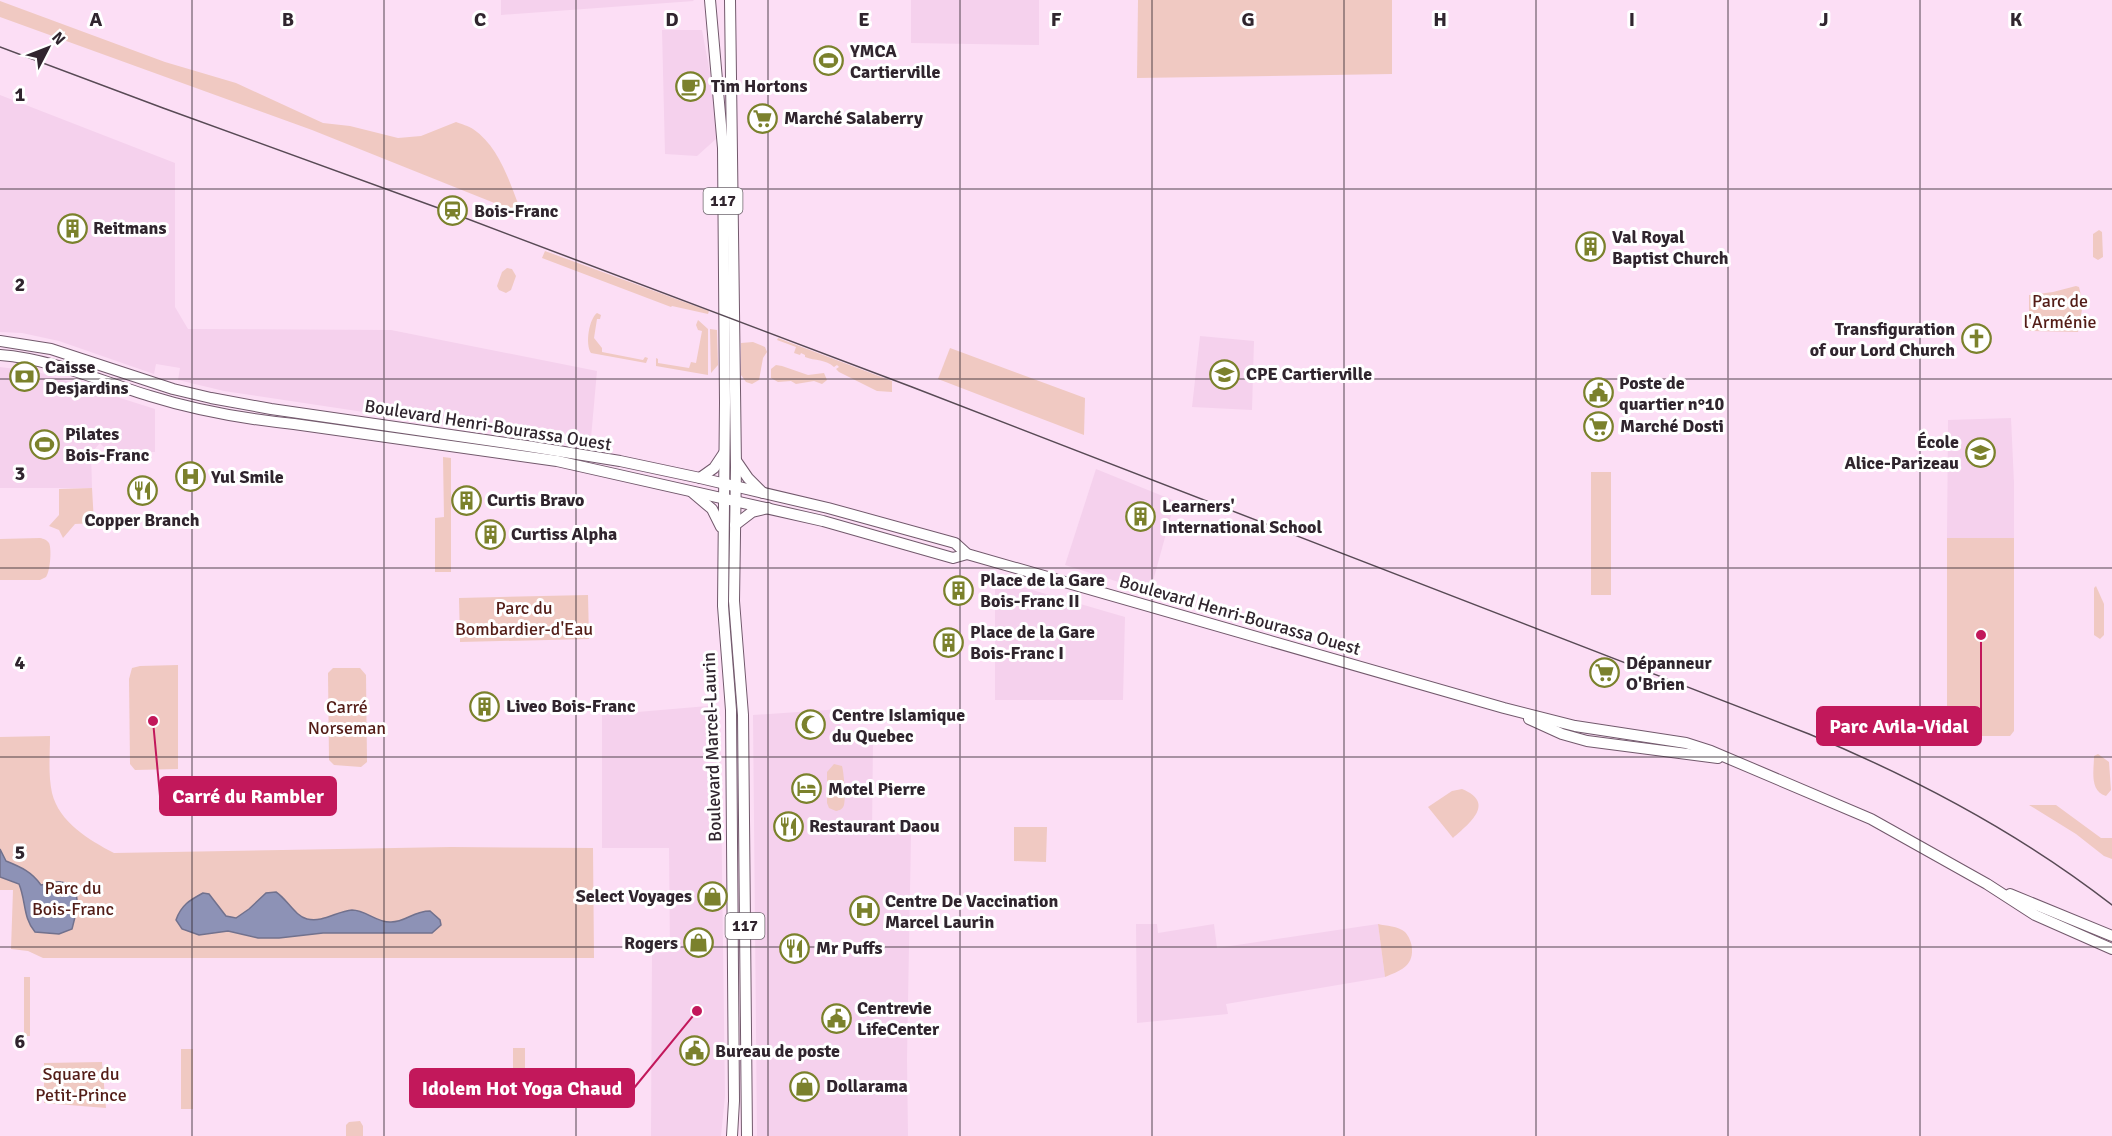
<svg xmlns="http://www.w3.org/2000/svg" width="2112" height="1136" font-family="Signika,sans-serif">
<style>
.built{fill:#f5d1ed}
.green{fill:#f0c9c2}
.water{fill:#8d92b6;stroke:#71718d;stroke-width:1.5}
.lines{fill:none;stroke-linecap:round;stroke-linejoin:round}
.primary-casing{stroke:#72596c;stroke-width:12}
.primary{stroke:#fff;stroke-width:10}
.tram{stroke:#584a55;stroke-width:1.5}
.grid{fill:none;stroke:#30252e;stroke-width:1.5;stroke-opacity:0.55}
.labels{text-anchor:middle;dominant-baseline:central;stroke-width:6;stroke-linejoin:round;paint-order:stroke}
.shield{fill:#fff;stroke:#6e666d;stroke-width:1.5}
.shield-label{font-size:16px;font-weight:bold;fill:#30252e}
.poi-label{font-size:18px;font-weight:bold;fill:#30252e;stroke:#fff;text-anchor:start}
.park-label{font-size:18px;fill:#531d17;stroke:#fff}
.street-label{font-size:18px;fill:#30252e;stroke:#fff}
.grid-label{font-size:20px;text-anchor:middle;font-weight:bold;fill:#30252e;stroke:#fff;stroke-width:6;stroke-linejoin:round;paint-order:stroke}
.leader{fill:none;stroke:#c2185b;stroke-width:2}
.callout-dot{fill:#c2185b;stroke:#fff;stroke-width:2}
.callout{fill:#c2185b;stroke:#c2185b;stroke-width:2}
.callout-label{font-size:20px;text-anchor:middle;font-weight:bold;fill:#fff}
</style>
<rect width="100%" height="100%" fill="#fcdef5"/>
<g class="built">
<path d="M501,0H693L694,1L501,15Z"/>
<path d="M911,0H1039V45L911,43Z"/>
<path d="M662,30H702L714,95L717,138L697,156L665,154Z"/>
<path d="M0,95L175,163V307L188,329L391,330L597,371L590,449L516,435L224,391L178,380L180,368L156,364L154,374L59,341L22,333L0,332Z"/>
<path d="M1200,336L1254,341L1252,410L1192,407Z"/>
<path d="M0,367L38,372L155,409V452H109L100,443L91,453L92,488H0Z"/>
<path d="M2011,418L2014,483V538H1947L1948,420Z"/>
<path d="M1096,469L1175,501L1150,592L1065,565Z"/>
<path d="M995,579L1125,617L1123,700H995Z"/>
<path d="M708,706L717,708L720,717L725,1096L721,1136H651L652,953L670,952L669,848H602V715Z"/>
<path d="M841,709L840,740H873L872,834L911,835L907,1059L908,1136H757L753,715Z"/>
<path d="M1136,924H1157L1158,933L1214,924L1217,948L1378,924L1385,977L1226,1004L1228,1014L1137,1023Z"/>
</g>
<g class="green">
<path d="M1138,0H1392V74L1137,78Z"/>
<path d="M0,1L165,62L236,83L323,123L350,126L398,138L421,136L456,122C461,124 469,126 473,129C500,147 511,186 522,214L312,130L0,17Z"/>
<path d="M2099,230L2102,232L2103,257L2098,260L2093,257V234Z"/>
<path d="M545,251L709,311L708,314L672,306L671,307L542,258Z"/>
<path d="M507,268L512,269L516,276L511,290L506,293L499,290L497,286L502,272Z"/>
<path d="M2076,286L2079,287L2083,304L2078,332L2029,331V295L2053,292Z"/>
<path d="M597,313L601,315L600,319H597L594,338L602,348V352L643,360L645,357L648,358L646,363L591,353C585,344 589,319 597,313Z"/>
<path d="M698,320L708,329V375L656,366V358L658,359V363L689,368L691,362L696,363L702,331L698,330L696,325Z"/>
<path d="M710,329L717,330L718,365L711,373Z"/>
<path d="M778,338L892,381V392L877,391L839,372L836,369L839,367L837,365L834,367C826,359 815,361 805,357V355L801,353L800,355L794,353L796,347L777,340Z"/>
<path d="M753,342L765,347L767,352L763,358L759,380L752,384L746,382L741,375V343Z"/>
<path d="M950,348L1085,398L1084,435L938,379Z"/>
<path d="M776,365L782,366L808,375L824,373L827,380L822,384L814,381L796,384L791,381L778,382L771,378V369Z"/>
<path d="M443,457L451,458V572H435V518L444,517Z"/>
<rect x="1591" y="472" width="20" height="123"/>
<path d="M92,488L94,523L75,524L63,538L59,530L49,526L59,515V489Z"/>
<path d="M40,538C44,539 46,539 49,543C52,549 50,572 46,577L40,580H0V539Z"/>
<path d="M1947,538H2014V731L2010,736H1951L1947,731Z"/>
<path d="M2096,586L2104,604V635L2100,639L2094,635V588Z"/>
<path d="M588,595L589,639L460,642L459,598Z"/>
<path d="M178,665V769L135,770L130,764L129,679L132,668L140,666Z"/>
<path d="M333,668H360L366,675L367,762L361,767L334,765L329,760L328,673Z"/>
<path d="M50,736C50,754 48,775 52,793C59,822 89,840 114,853L451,847L593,848L594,958H43L28,951L11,949L13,890H0V737Z"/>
<path d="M2098,754L2109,762L2111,790L2106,796C2089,791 2094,770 2094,756Z"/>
<path d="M834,764L842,766C844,773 846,798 844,805C842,810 840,810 836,811L829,808L827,803V772Z"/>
<path d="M1462,789C1496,803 1470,823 1453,838L1428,807L1452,791Z"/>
<path d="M2029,805H2056L2101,838H2112V859L2104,856L2076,834Z"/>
<path d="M1014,827H1047L1046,862L1014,861Z"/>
<path d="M1378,924C1386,926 1398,926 1405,932C1409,936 1412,944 1412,949C1413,967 1399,971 1385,977Z"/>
<rect x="24" y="977" width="6" height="59"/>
<path d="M513,1048H525V1108L513,1107Z"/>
<rect x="181" y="1049" width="12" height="60"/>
<path d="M102,1062L106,1108L44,1103V1063Z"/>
<path d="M360,1121L363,1126V1136H346V1125L349,1122Z"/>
</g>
<g class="water">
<path d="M0,849L6,861C21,867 32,872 41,885C47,884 56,881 61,882C85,885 76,914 72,929L59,934L35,932C23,918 26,901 19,884L0,877Z"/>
<path d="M276,892C287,899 295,916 307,919C323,923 337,911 352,910C366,910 377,923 391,922C406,922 413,911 430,911L440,920L441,925L432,933H323L279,938H258L228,931L199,935L182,929L176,920C181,905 190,900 203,893L209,894L226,916L236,918L249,909L266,893Z"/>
</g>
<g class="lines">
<defs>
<g id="primary">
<path d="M710,0L723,148L725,402L723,606L731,710L734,1101L732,1136"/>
<path d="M730,0L736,467L734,601L743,715L747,1136"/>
<path d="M0,341L51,349L173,389L211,398L271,409L527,446L620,461L700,478L828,508L955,543L967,554L1504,708L1575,726L1686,743L1711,751L1871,819L1987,884L2035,915L2112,949"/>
<path d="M0,355C52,359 100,381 150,396C198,411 245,419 294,424L557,461L823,521L953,558L967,554"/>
<path d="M737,462L748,478L763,493"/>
<path d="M700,478L714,468L724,453"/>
<path d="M693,493L712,509L721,527"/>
<path d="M735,525L752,512L768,508"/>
<path d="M1529,719L1562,734L1587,741L1718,758"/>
<path d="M2010,894L2112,936"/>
</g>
</defs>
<use href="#primary" class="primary-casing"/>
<use href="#primary" class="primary"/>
<path class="tram" d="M0,47L163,108L452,213L912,387L1809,734C1915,778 2021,834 2112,905"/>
</g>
<path class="grid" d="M192,0V1136M384,0V1136M576,0V1136M768,0V1136M960,0V1136M1152,0V1136M1344,0V1136M1536,0V1136M1728,0V1136M1920,0V1136M0,189H2112M0,379H2112M0,568H2112M0,757H2112M0,947H2112"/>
<defs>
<symbol id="stadium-ring" viewBox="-11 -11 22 22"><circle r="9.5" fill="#fff" stroke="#7b812c" stroke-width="1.5"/><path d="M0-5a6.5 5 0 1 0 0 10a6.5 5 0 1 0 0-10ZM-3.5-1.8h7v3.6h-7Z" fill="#7b812c"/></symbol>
<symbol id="cafe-ring" viewBox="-11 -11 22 22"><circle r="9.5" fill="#fff" stroke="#7b812c" stroke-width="1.5"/><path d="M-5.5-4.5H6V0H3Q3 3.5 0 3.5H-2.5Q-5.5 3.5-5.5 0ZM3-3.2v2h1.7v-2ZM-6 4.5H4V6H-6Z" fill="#7b812c"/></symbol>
<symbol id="supermarket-ring" viewBox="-11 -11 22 22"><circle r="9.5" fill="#fff" stroke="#7b812c" stroke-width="1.5"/><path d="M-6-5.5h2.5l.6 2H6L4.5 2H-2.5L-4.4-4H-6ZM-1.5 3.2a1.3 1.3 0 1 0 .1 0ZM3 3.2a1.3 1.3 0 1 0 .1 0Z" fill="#7b812c"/></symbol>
<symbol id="station-ring" viewBox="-11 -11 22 22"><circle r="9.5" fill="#fff" stroke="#7b812c" stroke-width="1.5"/><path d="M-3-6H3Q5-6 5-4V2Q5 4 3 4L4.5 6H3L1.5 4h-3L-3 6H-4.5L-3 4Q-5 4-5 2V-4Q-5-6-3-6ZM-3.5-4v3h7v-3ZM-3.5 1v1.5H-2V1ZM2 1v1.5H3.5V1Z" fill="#7b812c"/></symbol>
<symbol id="building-ring" viewBox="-11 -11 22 22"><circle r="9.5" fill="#fff" stroke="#7b812c" stroke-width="1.5"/><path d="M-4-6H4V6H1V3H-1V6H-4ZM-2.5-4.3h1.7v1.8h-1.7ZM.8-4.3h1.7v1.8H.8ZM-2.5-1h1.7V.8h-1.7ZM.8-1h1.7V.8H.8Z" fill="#7b812c"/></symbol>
<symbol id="church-ring" viewBox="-11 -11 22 22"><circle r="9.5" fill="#fff" stroke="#7b812c" stroke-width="1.5"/><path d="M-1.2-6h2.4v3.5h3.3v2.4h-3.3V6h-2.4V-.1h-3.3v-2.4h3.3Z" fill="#7b812c"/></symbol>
<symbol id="school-ring" viewBox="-11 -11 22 22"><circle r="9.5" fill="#fff" stroke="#7b812c" stroke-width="1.5"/><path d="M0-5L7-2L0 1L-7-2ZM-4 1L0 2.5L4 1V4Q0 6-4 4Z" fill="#7b812c"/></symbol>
<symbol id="bank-ring" viewBox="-11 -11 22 22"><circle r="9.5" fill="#fff" stroke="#7b812c" stroke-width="1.5"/><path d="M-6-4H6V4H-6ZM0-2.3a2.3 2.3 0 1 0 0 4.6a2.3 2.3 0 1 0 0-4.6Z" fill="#7b812c"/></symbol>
<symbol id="civic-ring" viewBox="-11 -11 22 22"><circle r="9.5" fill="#fff" stroke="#7b812c" stroke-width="1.5"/><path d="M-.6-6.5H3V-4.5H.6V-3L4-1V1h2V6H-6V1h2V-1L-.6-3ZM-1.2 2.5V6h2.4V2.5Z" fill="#7b812c"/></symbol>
<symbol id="hospital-ring" viewBox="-11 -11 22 22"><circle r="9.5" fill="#fff" stroke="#7b812c" stroke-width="1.5"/><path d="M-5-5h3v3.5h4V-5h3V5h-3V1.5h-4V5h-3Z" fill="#7b812c"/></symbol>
<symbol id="restaurant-ring" viewBox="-11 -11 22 22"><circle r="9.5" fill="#fff" stroke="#7b812c" stroke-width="1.5"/><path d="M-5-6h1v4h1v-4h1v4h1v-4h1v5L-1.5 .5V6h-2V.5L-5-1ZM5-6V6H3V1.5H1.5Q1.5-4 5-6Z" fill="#7b812c"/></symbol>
<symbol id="mosque-ring" viewBox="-11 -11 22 22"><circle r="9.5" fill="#fff" stroke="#7b812c" stroke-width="1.5"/><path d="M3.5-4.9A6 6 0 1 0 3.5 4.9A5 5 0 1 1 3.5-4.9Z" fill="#7b812c"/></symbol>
<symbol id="hotel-ring" viewBox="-11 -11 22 22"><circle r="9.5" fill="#fff" stroke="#7b812c" stroke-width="1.5"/><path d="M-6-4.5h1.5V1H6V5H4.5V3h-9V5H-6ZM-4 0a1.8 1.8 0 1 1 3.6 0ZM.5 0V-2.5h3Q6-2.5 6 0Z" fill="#7b812c"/></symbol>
<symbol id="shop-ring" viewBox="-11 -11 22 22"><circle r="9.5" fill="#fff" stroke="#7b812c" stroke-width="1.5"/><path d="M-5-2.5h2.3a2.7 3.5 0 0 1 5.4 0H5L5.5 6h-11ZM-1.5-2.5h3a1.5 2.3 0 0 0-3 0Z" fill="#7b812c"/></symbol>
</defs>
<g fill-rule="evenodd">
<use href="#stadium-ring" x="812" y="44" width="33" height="33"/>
<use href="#cafe-ring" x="674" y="70" width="33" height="33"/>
<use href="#supermarket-ring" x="746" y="102" width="33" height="33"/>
<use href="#station-ring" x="436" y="194" width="33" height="33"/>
<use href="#building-ring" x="56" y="212" width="33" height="33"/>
<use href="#building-ring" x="1574" y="230" width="33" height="33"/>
<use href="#church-ring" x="1960" y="322" width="33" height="33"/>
<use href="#school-ring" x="1208" y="358" width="33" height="33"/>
<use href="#bank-ring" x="8" y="360" width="33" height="33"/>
<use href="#civic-ring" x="1582" y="376" width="33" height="33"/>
<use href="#supermarket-ring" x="1582" y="410" width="33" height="33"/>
<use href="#stadium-ring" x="28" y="428" width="33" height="33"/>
<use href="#school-ring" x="1964" y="436" width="33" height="33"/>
<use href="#hospital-ring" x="174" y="460" width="33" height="33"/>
<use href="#restaurant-ring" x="126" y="474" width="33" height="33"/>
<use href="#building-ring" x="450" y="484" width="33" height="33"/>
<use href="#building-ring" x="1124" y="500" width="33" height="33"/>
<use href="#building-ring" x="474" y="518" width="33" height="33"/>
<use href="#building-ring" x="942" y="574" width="33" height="33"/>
<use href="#building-ring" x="932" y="626" width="33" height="33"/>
<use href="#supermarket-ring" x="1588" y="656" width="33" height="33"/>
<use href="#building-ring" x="468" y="690" width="33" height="33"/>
<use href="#mosque-ring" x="794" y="708" width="33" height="33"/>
<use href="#hotel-ring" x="790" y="772" width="33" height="33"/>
<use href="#restaurant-ring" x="772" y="810" width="33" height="33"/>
<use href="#shop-ring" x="696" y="880" width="33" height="33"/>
<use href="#hospital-ring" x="848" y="894" width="33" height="33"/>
<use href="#shop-ring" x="682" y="926" width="33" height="33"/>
<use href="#restaurant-ring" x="778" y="932" width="33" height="33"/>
<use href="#civic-ring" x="820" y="1002" width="33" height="33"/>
<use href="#civic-ring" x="678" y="1034" width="33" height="33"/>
<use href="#shop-ring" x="788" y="1070" width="33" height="33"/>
</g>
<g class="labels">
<g class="shield">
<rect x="703.5" y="188" width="39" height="26" rx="4.5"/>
<rect x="725.5" y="913" width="39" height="26" rx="4.5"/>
</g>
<g class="shield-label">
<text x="723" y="201">117</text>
<text x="745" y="926">117</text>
</g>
<g class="poi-label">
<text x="850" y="51">YMCA<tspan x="850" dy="21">Cartierville</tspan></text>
<text x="711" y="86">Tim Hortons</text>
<text x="784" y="118">Marché Salaberry</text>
<text x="474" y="211">Bois-Franc</text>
<text x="93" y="228">Reitmans</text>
<text x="1612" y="237">Val Royal<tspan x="1612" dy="21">Baptist Church</tspan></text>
<text x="1955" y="329" text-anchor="end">Transfiguration<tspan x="1955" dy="21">of our Lord Church</tspan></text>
<text x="45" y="367">Caisse<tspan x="45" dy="21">Desjardins</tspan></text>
<text x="1246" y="374">CPE Cartierville</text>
<text x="1619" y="383">Poste de<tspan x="1619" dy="21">quartier n°10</tspan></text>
<text x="1620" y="426">Marché Dosti</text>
<text x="65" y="434">Pilates<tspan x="65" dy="21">Bois-Franc</tspan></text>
<text x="1959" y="442" text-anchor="end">École<tspan x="1959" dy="21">Alice-Parizeau</tspan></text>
<text x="211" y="477">Yul Smile</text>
<text x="487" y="500">Curtis Bravo</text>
<text x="1162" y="506">Learners'<tspan x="1162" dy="21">International School</tspan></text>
<text x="142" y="520" text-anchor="middle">Copper Branch</text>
<text x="511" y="534">Curtiss Alpha</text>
<text x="980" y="580">Place de la Gare<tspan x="980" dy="21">Bois-Franc II</tspan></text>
<text x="970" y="632">Place de la Gare<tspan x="970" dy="21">Bois-Franc I</tspan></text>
<text x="1626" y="663">Dépanneur<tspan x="1626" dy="21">O'Brien</tspan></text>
<text x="506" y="706">Liveo Bois-Franc</text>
<text x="832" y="715">Centre Islamique<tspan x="832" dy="21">du Quebec</tspan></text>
<text x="828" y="789">Motel Pierre</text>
<text x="809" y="826">Restaurant Daou</text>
<text x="692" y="896" text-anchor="end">Select Voyages</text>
<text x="885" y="901">Centre De Vaccination<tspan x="885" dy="21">Marcel Laurin</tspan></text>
<text x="678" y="943" text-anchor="end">Rogers</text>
<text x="816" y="948">Mr Puffs</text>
<text x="857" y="1008">Centrevie<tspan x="857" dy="21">LifeCenter</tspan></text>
<text x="715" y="1051">Bureau de poste</text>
<text x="826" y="1086">Dollarama</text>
</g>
<g class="park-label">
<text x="2060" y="301">Parc de<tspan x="2060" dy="21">l'Arménie</tspan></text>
<text x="524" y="608">Parc du<tspan x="524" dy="21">Bombardier-d'Eau</tspan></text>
<text x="347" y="707">Carré<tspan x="347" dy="21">Norseman</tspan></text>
<text x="73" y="888">Parc du<tspan x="73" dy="21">Bois-Franc</tspan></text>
<text x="81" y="1074">Square du<tspan x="81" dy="21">Petit-Prince</tspan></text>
</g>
<g class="street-label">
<text transform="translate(488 425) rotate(9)">Boulevard Henri-Bourassa Ouest</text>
<text transform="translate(1240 615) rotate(16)">Boulevard Henri-Bourassa Ouest</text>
<text transform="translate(712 747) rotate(-92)">Boulevard Marcel-Laurin</text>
</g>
</g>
<g class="grid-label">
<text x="96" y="26">A</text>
<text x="288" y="26">B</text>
<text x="480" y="26">C</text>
<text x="672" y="26">D</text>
<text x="864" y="26">E</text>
<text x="1056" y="26">F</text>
<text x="1248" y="26">G</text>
<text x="1440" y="26">H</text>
<text x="1632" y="26">I</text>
<text x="1824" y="26">J</text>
<text x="2016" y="26">K</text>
<text x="20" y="101">1</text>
<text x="20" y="291">2</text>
<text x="20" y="480">3</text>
<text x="20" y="669">4</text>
<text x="20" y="859">5</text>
<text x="20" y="1048">6</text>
</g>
<path class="leader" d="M1981 635L1981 726M153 721L160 796M697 1011L634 1088"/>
<g class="callout-dot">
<circle cx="1981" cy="635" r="6"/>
<circle cx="153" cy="721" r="6"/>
<circle cx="697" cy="1011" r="6"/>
</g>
<g class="callout">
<rect x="1817" y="707" width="164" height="38" rx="6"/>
<rect x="160" y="777" width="176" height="38" rx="6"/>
<rect x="410" y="1069" width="224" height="38" rx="6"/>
</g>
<g class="callout-label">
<text x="1899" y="733">Parc Avila-Vidal</text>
<text x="248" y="803">Carré du Rambler</text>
<text x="522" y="1095">Idolem Hot Yoga Chaud</text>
</g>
<g transform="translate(48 48) rotate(48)" stroke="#ffffff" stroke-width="4.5" paint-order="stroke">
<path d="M0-4.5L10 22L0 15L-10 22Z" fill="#30252e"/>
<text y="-9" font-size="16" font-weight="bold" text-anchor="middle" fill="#30252e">N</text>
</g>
</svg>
